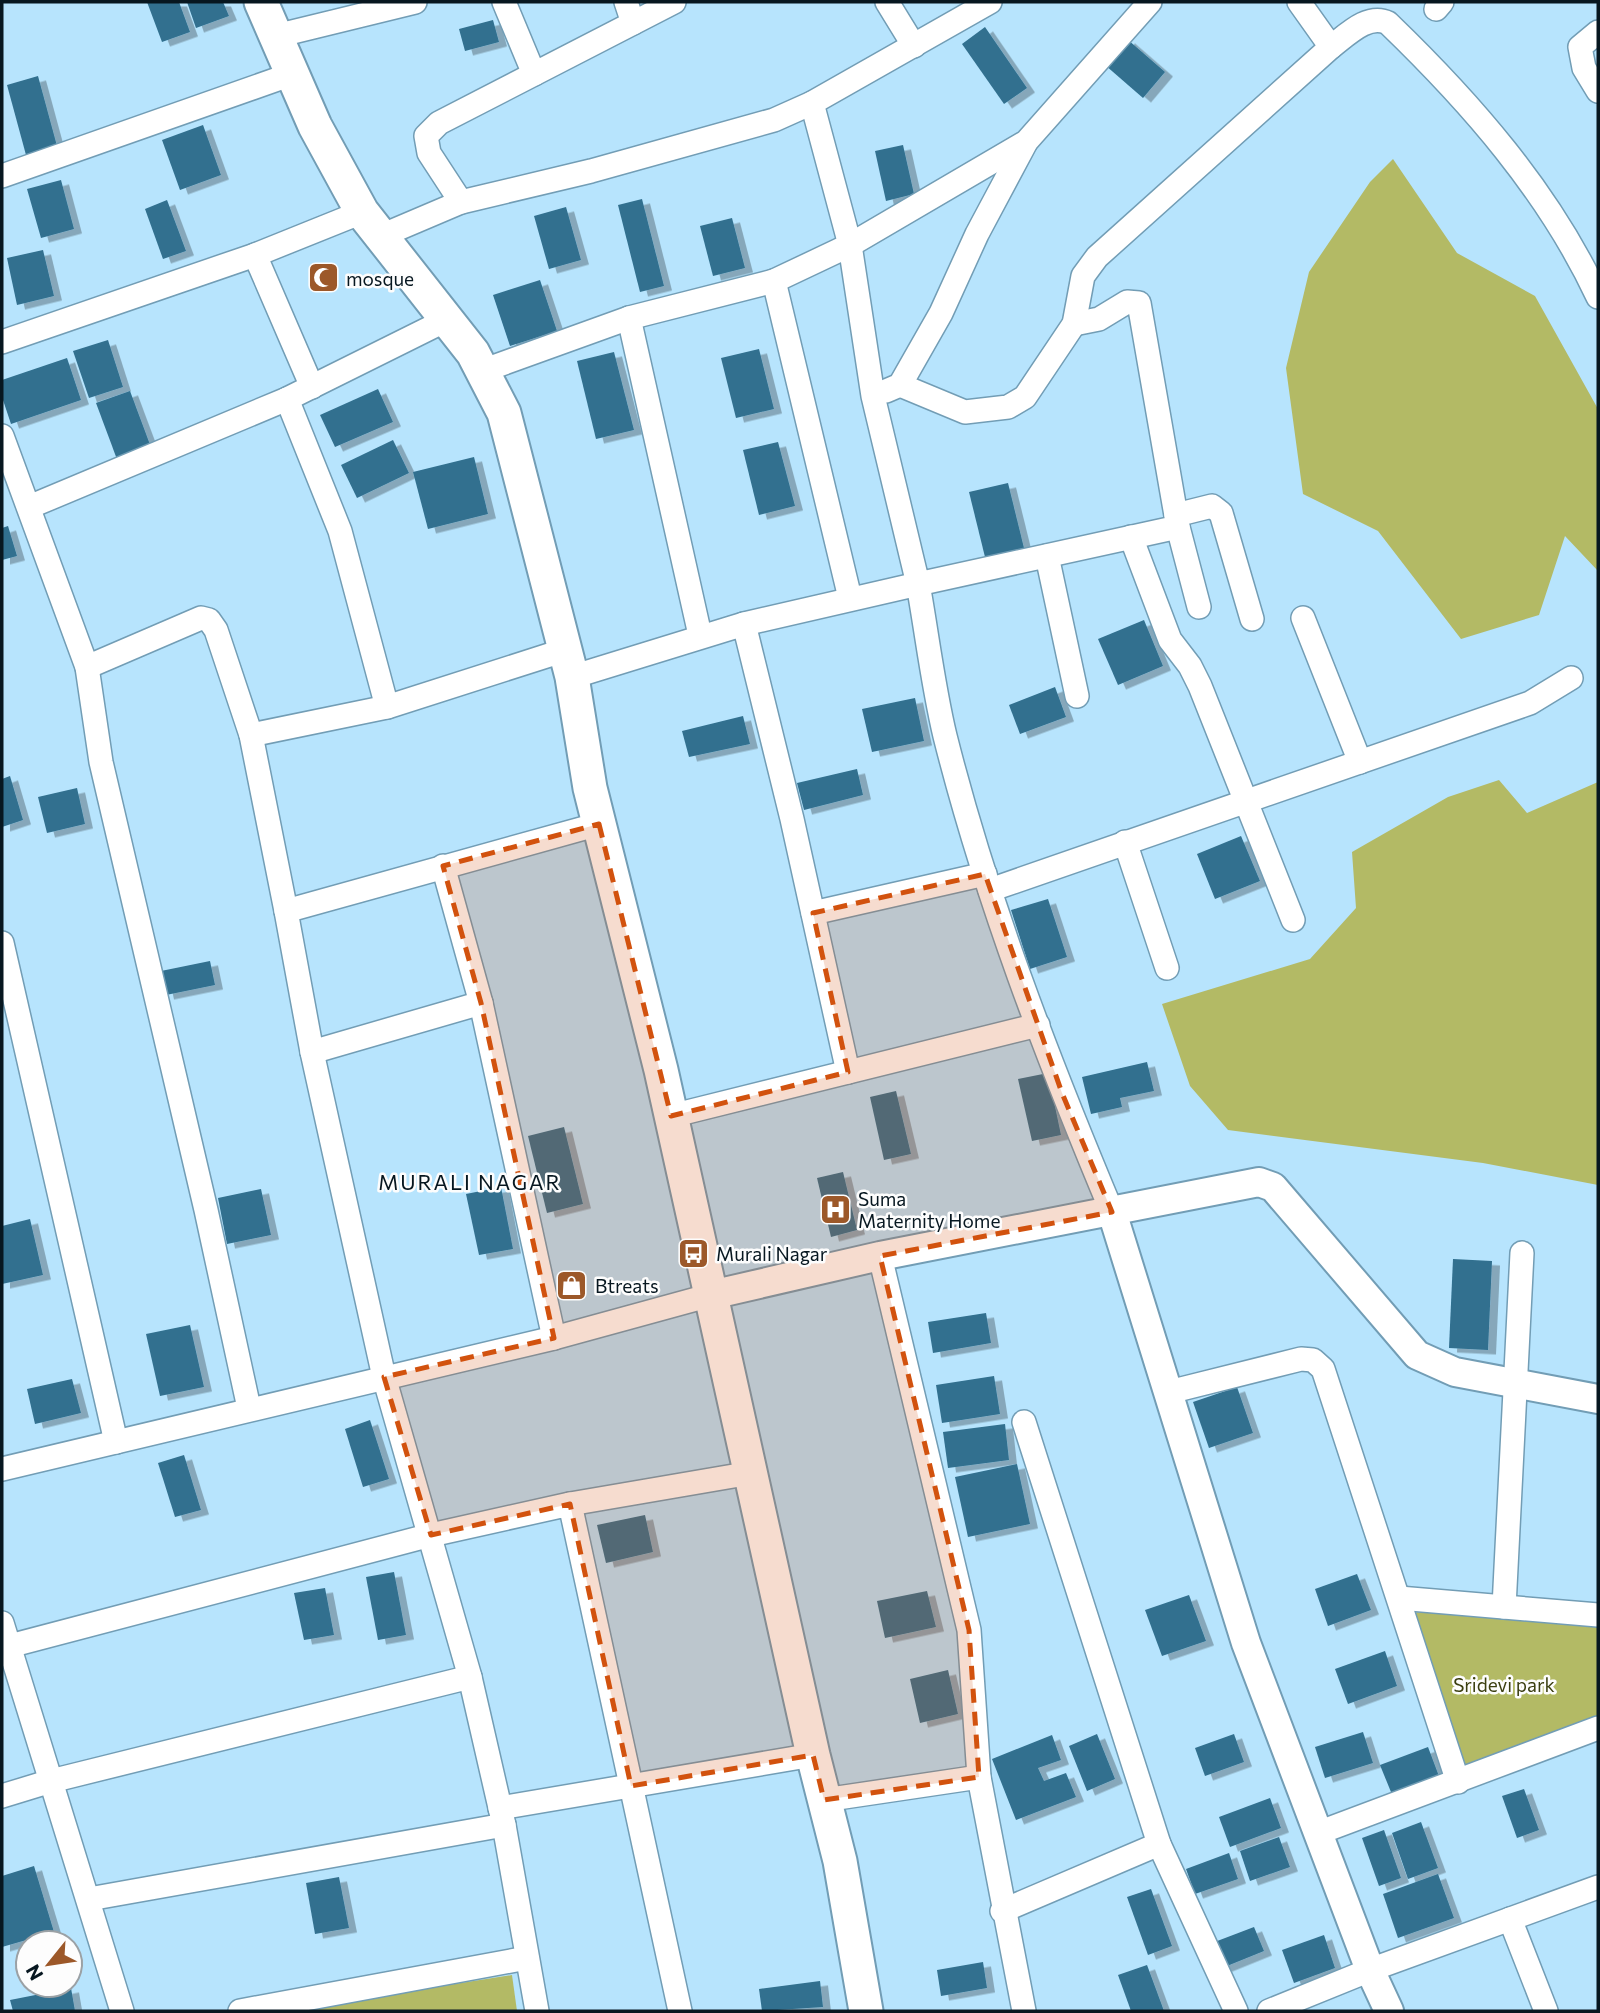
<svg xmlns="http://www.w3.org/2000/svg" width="1600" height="2013" font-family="Commissioner,sans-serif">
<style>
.green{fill:#b3ba65}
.building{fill:#31708f;filter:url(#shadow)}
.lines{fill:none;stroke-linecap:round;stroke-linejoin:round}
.minor-casing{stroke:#729db5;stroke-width:26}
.tertiary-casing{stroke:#729db5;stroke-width:32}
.secondary-casing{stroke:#729db5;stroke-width:37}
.minor{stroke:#fff;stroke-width:23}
.tertiary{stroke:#fff;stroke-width:28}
.secondary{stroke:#fff;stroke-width:33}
.marked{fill:#d2520e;fill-opacity:0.2;stroke:#d2520e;stroke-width:5;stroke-dasharray:14 9;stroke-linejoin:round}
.labels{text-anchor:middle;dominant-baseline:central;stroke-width:5;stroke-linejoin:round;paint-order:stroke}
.poi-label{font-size:19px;fill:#071720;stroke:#fdfdfd;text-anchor:start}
.park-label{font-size:19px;fill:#3b3f10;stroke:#fdfdfd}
.neighbourhood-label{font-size:21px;letter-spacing:2px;fill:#071720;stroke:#fdfdfd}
</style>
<defs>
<filter id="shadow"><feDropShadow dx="8" dy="4.5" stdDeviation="0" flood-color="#0004"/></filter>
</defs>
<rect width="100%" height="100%" fill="#b7e4fd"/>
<g class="green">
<path d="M1393,159L1457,253L1535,296L1598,409V571L1565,536L1539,615L1461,639L1378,531L1303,494L1286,368L1309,272L1370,182Z"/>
<path d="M1499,780L1527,813L1598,782V1185L1483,1163L1228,1130L1190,1086L1162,1004L1310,959L1356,908L1352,852L1448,797Z"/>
<path d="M1409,1612L1598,1621V1719L1464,1771Z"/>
<path d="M512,1975L517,2011H283Z"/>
</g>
<g class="building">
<path d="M147,2H179L190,32L162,42Z"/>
<path d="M187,2H223L229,16L196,28Z"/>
<path d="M493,20L499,42L465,51L459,29Z"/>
<path d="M985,27L1027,88L1004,104L962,44Z"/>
<path d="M1127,39L1165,72L1143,98L1105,65Z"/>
<path d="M38,76L57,146L26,155L7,85Z"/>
<path d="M203,125L221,175L180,190L162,140Z"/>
<path d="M903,145L914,194L886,201L875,151Z"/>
<path d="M61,180L74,229L41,238L27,189Z"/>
<path d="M642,199L664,286L640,292L618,205Z"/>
<path d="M167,200L186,251L163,259L145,209Z"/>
<path d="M566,207L581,260L549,269L534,216Z"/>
<path d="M732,218L745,268L713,276L700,226Z"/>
<path d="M43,250L54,296L17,305L7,258Z"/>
<path d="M540,280L557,331L510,346L493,295Z"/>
<path d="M108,340L123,387L89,398L73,351Z"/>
<path d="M759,349L774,409L736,418L721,358Z"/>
<path d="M614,352L634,430L596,439L577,361Z"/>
<path d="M67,358L81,400L11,424L2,397V380Z"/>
<path d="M378,389L393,422L335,447L320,415Z"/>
<path d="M130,391L152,450L118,462L96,403Z"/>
<path d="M393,440L409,473L357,498L341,465Z"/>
<path d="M778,442L795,506L759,515L743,450Z"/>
<path d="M474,457L488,514L428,529L413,472Z"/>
<path d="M1008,483L1024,548L985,557L969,492Z"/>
<path d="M8,526L17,556L2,560V528Z"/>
<path d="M1144,620L1163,666L1118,685L1098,639Z"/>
<path d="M1055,687L1066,717L1020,734L1009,705Z"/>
<path d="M915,698L924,741L872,752L862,709Z"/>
<path d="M743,716L750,744L689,757L682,731Z"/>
<path d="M857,769L863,795L804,810L797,783Z"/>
<path d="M10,776L23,820L2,827V779Z"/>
<path d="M77,788L85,824L47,833L38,797Z"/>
<path d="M1241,836L1260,881L1215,899L1197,854Z"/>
<path d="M1048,899L1067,957L1030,969L1011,910Z"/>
<path d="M210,961L215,985L166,995L161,971Z"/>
<path d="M1147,1062L1154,1091L1120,1098L1122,1107L1091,1114L1082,1077Z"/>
<path d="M1048,1073L1061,1135L1032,1141L1018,1079Z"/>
<path d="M896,1091L911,1154L884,1160L870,1097Z"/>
<path d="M564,1127L583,1204L547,1213L528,1136Z"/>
<path d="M843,1172L857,1230L831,1237L817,1178Z"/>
<path d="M501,1187L513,1249L479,1255L466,1194Z"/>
<path d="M261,1189L271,1235L227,1244L218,1198Z"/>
<path d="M30,1219L43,1275L2,1284V1226Z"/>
<path d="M1453,1259L1492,1261L1488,1350L1449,1348Z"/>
<path d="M986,1313L991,1343L933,1353L928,1322Z"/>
<path d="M190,1325L204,1387L160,1396L146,1334Z"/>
<path d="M994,1376L1000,1414L942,1423L936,1385Z"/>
<path d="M72,1379L81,1413L35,1424L27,1389Z"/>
<path d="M1237,1387L1253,1433L1209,1448L1193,1402Z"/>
<path d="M370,1420L389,1479L363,1487L345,1429Z"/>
<path d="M1005,1424L1009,1460L948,1468L943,1432Z"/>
<path d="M184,1455L201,1510L175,1517L158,1463Z"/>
<path d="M1017,1464L1030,1524L968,1537L955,1477Z"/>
<path d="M645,1515L653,1552L606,1563L597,1525Z"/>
<path d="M394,1572L406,1635L378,1640L366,1577Z"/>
<path d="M1357,1574L1371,1610L1328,1626L1315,1589Z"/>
<path d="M325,1588L334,1635L304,1640L294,1593Z"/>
<path d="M927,1591L936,1627L885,1638L877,1601Z"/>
<path d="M1189,1595L1206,1641L1162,1656L1145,1610Z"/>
<path d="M1385,1651L1397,1686L1348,1704L1335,1669Z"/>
<path d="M948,1670L958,1714L920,1723L910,1679Z"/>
<path d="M1363,1732L1373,1763L1325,1778L1315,1747Z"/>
<path d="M1097,1734L1115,1779L1087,1791L1069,1746Z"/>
<path d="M1234,1734L1244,1762L1205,1776L1195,1748Z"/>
<path d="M1052,1735L1061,1760L1038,1768L1044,1781L1066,1773L1076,1797L1016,1820L992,1759Z"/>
<path d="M1428,1747L1440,1779L1393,1797L1380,1765Z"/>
<path d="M1524,1789L1539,1830L1517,1838L1502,1796Z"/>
<path d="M1270,1798L1281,1828L1230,1847L1219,1817Z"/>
<path d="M1421,1822L1438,1868L1408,1879L1392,1833Z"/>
<path d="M1384,1830L1401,1878L1379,1886L1362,1838Z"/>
<path d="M1279,1837L1290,1867L1250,1881L1240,1851Z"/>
<path d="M1229,1853L1238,1879L1195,1894L1186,1869Z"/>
<path d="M34,1866L54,1932L2,1947V1876Z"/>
<path d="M1438,1874L1454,1918L1398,1938L1383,1894Z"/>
<path d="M339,1877L349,1928L315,1934L306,1883Z"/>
<path d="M1151,1889L1172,1946L1148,1955L1127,1897Z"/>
<path d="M1254,1927L1264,1951L1222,1968L1212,1943Z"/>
<path d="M1324,1935L1335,1968L1294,1983L1282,1950Z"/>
<path d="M983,1962L987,1988L941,1996L937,1970Z"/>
<path d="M1147,1965L1164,2011H1131L1118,1975Z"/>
<path d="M820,1981L823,2007L762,2011L759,1989Z"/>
<path d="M71,1988L75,2011H13L10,2000Z"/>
</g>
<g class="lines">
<defs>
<g id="minor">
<path d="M504,2L534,74"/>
<path d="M626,2L633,23"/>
<path d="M887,2L914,46"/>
<path d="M1436,9L1442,2"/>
<path d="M1598,32L1580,47L1584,68L1598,91"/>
<path d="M276,36L415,2"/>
<path d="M1331,47C1347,35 1368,13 1388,23C1471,103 1549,192 1598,297"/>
<path d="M812,103L850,245L873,396L918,584L1178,527"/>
<path d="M2,176L292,74"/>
<path d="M461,202L429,153L426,136L439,123L674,2"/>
<path d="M381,236L461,202L591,171L774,120L812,103L990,2"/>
<path d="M255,255L312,387"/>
<path d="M774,281L850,598"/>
<path d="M629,318L700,635"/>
<path d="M1074,324L1099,319L1127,302L1139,303L1178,527L1199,607"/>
<path d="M2,342L255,255L362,212"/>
<path d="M482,371L629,318L774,281L850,245L1026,142L1150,2"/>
<path d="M900,385L965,412L1008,407L1025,397L1074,324L1083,276L1097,257L1331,47L1299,2"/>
<path d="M886,391L900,385L941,313L977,234L1025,144"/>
<path d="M287,399L340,531L387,707"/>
<path d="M2,436L87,667L101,762L206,1210L249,1408"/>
<path d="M29,507L287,399L448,319"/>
<path d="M1176,515L1212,506L1221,513L1252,619"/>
<path d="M1131,537L1170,640L1190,666L1200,686L1293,920"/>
<path d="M1047,556L1077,696"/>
<path d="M1303,618L1360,762"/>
<path d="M744,624L918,584C927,634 933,686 945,736C986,899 1047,1057 1112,1212"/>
<path d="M87,667L201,618L209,620L216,630L251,735L286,911"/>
<path d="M572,677L744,624L792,819L848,1072"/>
<path d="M251,735L387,707L565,650"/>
<path d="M1125,842L1167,968"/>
<path d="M443,866L481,1003L554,1338"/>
<path d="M990,890L1530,703L1571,678"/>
<path d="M813,913L985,874"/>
<path d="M2,943L116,1442"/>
<path d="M312,1052L481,1003"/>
<path d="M671,1116L1038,1025"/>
<path d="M880,1256L969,1630L979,1777L1024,2011"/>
<path d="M1169,1392L1301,1359L1313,1360L1323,1369L1458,1782"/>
<path d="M1024,1422L1159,1844L1236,2011"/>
<path d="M2,1469L554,1338L711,1295"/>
<path d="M570,1504L751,1473"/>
<path d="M1399,1598L1598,1615"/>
<path d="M1504,1607L1522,1253"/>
<path d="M2,1623L122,2011"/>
<path d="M2,1648L431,1535L570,1504L680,2011"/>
<path d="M2,1796L51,1781L470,1677"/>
<path d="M824,1800L979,1777"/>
<path d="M500,1808L813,1755"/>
<path d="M1318,1833L1598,1728"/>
<path d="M89,1899L504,1825"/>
<path d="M1002,1911L1159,1844"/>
<path d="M1510,1919L1546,2011"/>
<path d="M240,2011L527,1958"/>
<path d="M537,2011L504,1825L470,1677L384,1377L312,1052L286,911L599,824"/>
<path d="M1269,2011L1370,1970L1598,1887"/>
</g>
<g id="tertiary">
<path d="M1112,1212L1246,1643L1370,1970L1389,2011"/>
<path d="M711,1295L880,1256L1259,1182L1273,1187L1417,1355L1455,1372L1598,1399"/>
</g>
<path id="secondary" d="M261,2L315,126L362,212L473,353L504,413L572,677L590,788L661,1070L813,1755L840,1861L866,2011"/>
</defs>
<use href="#minor" class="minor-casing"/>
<use href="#tertiary" class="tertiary-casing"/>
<use href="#secondary" class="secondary-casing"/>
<use href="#minor" class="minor"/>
<use href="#tertiary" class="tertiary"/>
<use href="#secondary" class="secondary"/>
</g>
<path class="marked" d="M599,824L671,1116L848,1072L813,913L985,874L1062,1093L1112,1212L880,1256L969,1630L979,1777L824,1800L813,1755L631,1786L570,1504L431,1535L384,1377L554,1338L481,1003L443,866Z"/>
<defs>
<symbol id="mosque-square" viewBox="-11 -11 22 22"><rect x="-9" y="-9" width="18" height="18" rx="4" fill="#9c5829" stroke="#fdfdfd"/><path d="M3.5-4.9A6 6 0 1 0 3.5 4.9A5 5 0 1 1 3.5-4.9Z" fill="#fff"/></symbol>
<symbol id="hospital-square" viewBox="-11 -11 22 22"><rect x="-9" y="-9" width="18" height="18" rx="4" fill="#9c5829" stroke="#fdfdfd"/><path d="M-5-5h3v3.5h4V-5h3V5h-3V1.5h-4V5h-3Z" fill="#fff"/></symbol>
<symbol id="bus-square" viewBox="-11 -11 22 22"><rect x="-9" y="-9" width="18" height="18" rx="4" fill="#9c5829" stroke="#fdfdfd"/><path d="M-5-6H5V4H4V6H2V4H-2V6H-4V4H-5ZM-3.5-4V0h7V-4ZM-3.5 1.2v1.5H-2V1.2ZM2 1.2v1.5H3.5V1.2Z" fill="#fff"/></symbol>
<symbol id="shop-square" viewBox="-11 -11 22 22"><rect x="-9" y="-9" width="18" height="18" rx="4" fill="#9c5829" stroke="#fdfdfd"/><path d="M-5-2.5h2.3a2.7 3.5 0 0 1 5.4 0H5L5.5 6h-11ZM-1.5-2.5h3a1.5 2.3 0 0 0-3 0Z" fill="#fff"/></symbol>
</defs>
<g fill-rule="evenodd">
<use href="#mosque-square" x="306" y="260" width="35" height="35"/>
<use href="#hospital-square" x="818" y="1192" width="35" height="35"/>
<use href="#bus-square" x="676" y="1236" width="35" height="35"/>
<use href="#shop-square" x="554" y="1268" width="35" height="35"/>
</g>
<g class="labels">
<g class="poi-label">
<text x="346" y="278">mosque</text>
<text x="858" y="1198">Suma<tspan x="858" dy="22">Maternity Home</tspan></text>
<text x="716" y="1253">Murali Nagar</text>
<text x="595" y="1285">Btreats</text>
</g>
<g class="park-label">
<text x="1504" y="1684">Sridevi park</text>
</g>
<g class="neighbourhood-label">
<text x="470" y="1181">MURALI NAGAR</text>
</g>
</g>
<rect width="1600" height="2013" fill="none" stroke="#071720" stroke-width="7"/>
<g transform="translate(49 1964) rotate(240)"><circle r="33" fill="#fdfdfd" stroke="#9ba1a5" stroke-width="2"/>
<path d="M0-5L12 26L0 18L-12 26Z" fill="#9c5829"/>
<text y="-10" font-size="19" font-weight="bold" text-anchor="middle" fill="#071720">N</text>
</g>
</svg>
